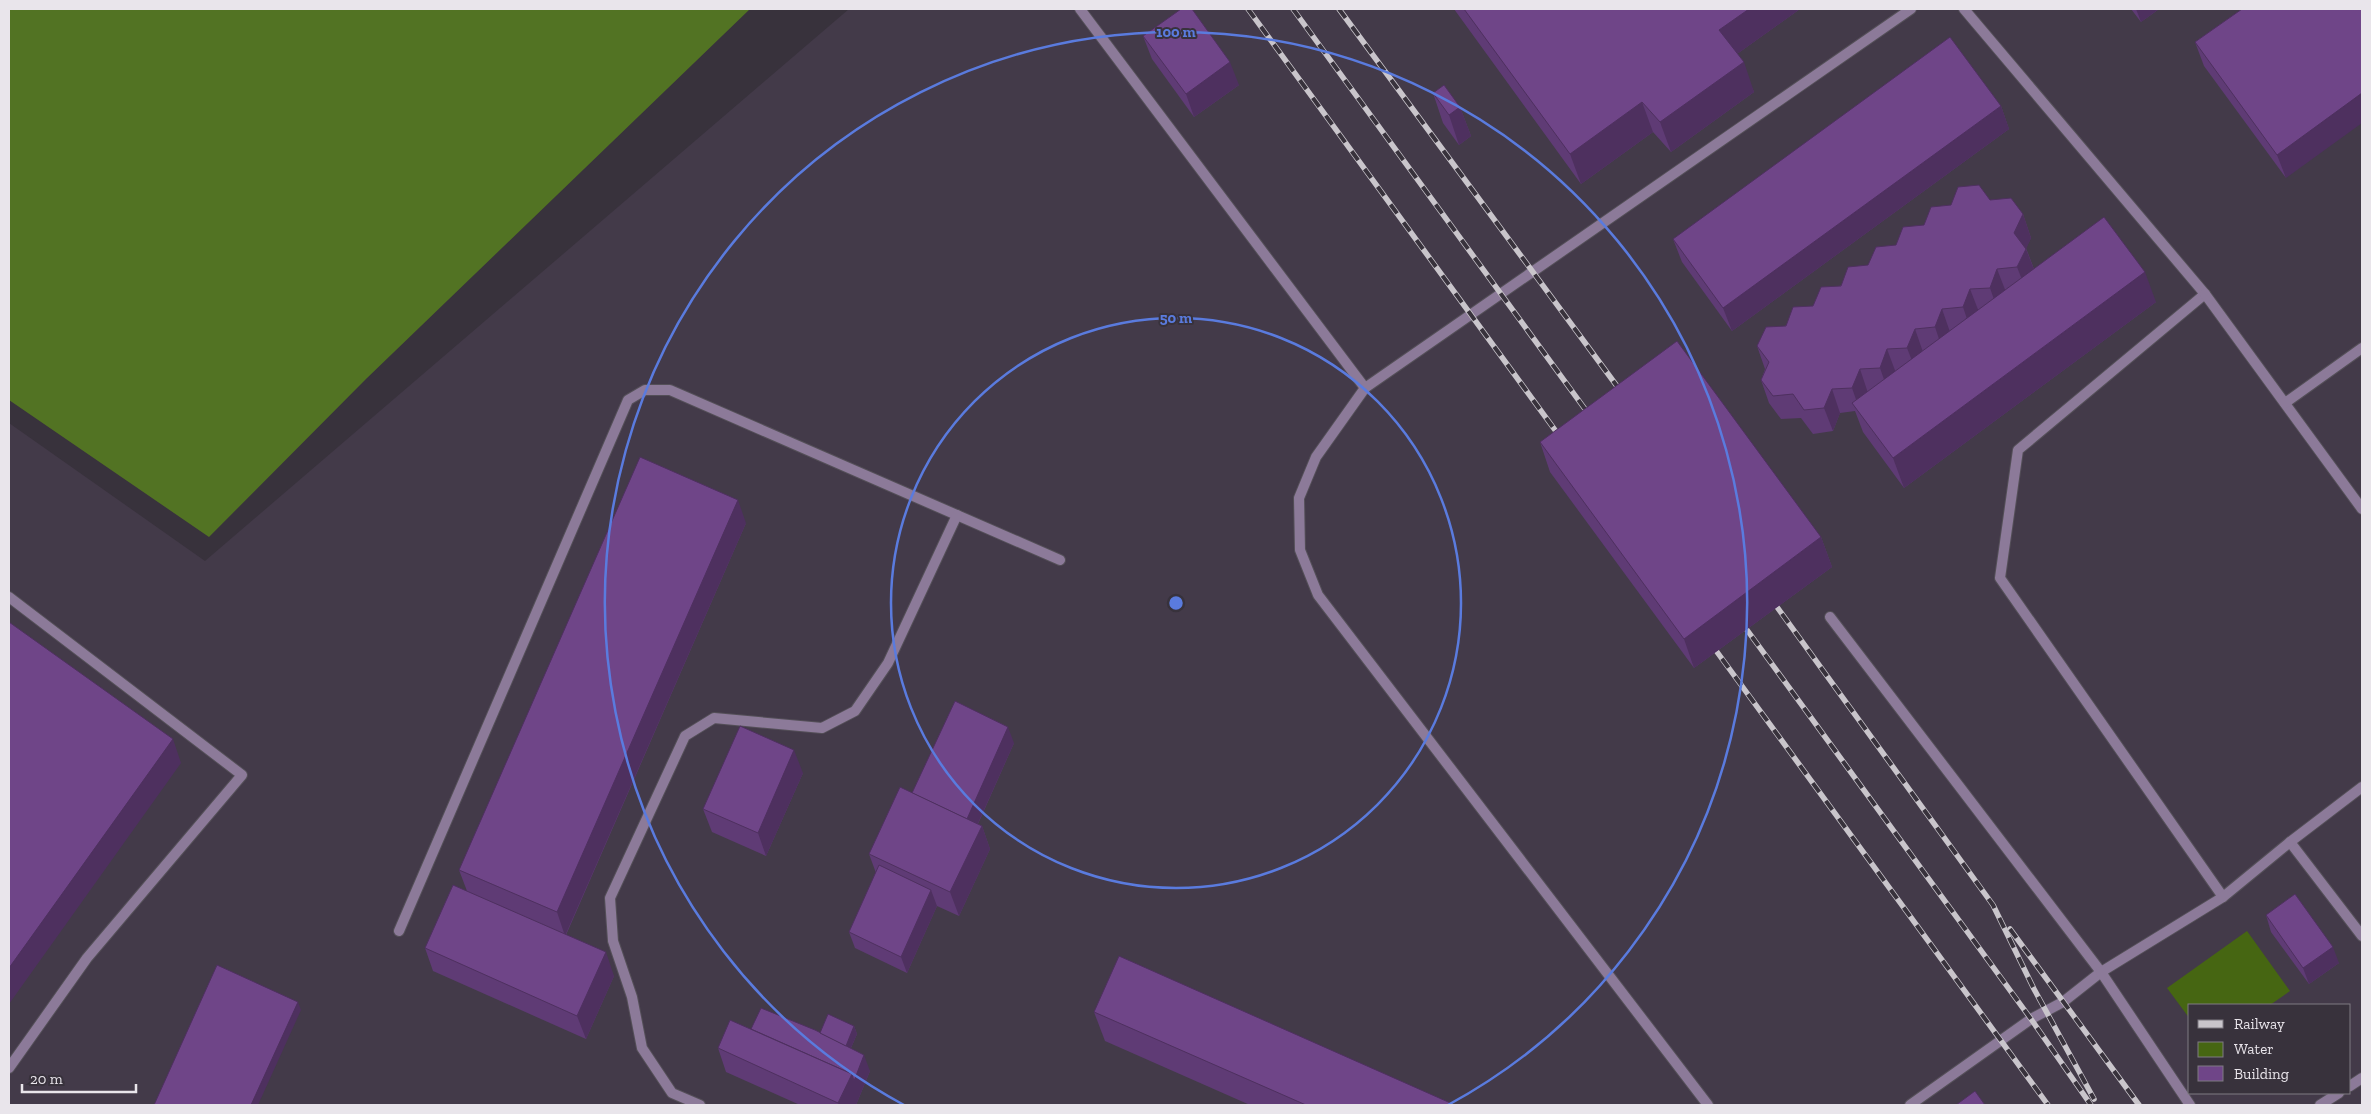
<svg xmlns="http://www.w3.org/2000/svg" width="2371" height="1114" font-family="'Zilla Slab',serif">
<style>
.built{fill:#433a49;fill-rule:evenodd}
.forest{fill:#527323}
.water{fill:#466612}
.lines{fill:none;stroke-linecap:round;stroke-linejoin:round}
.service-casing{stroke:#544f58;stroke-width:12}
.service{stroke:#8c7a99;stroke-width:10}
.rail-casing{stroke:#c9c5cb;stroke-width:5.5}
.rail{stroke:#38323c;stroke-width:4;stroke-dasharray:11;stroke-linecap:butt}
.wall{fill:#5f3b75}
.shaded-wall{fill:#4e305f}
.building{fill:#6f4588;stroke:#4e305f}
.ring{fill:none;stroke:#5a7bde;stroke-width:2.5}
.centre{fill:#5a7bde;stroke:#38323c;stroke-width:2.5}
.ring-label{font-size:15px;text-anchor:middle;font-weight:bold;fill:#5a7bde;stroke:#38323c;stroke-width:4;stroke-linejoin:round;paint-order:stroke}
</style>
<rect width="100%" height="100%" fill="#38323c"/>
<path class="built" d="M849,9H2362V1105H9V423L205,561ZM2190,1005H2350V1093H2190Z"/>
<path class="forest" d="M9,9H750L366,379L209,537L9,400Z"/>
<path class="water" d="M2247,931L2290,991L2270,1005H2190V1019L2167,988Z"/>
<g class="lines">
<defs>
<g id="service">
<path d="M1080,9L1365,388L1316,457L1299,498L1300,550L1318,595L1708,1105"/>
<path d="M1964,9L2205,294L2018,450L2000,578L2223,897"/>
<path d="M2205,294L2362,509"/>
<path d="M1365,388L1911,9"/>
<path d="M2285,403L2362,348"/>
<path d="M9,597L242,775L87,958L9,1068"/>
<path d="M1830,617L2101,972L2063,1002L2031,1019L1910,1105"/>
<path d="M2290,842L2362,936"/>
<path d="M399,931L628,400L645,390H670L1060,560"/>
<path d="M2350,1086L2362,1078"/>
<path d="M700,1105L672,1093L642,1048L632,997L613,941L610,898L685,736L714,718L822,728L855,711L888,663L957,515"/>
<path d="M2190,1105L2101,972L2223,897L2290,842L2362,787"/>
<path d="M2320,1105L2339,1093"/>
</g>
</defs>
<use href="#service" class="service-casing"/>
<use href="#service" class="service"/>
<defs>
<g id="rail">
<path d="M1248,9L1563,441"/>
<path d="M1293,9L1593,420"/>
<path d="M1339,9L1625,397"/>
<path d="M1769,596L1993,905L2034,989L2094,1099"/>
<path d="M1739,619L2031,1019L2091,1105"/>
<path d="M1709,641L2048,1105"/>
<path d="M2010,929L2139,1105"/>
</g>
</defs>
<use href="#rail" class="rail-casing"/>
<use href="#rail" class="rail"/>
</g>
<g class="wall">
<path d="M1454,9H1800L1737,54L1754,92L1671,152L1653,132L1581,184Z"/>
<path d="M2131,9H2159L2141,22Z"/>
<path d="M2242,9L2286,178L2204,66L2195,42Z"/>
<path d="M1143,36L1239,85L1194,117L1152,59Z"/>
<path d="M1433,93L1460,107L1471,136L1459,145L1443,123Z"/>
<path d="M2001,106L2009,129L1732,331L1682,262L1673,239Z"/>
<path d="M1990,200L2023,214L2031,238L2026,248L2034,269L2156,302L1904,488L1863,432L1855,411L1840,413L1833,431L1813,434L1801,418L1781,419L1769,403L1761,380L1765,369L1757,346L1951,205Z"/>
<path d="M1540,442L1821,537L1832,567L1694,668L1550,472Z"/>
<path d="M746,523L566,935L614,976L586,1039L433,971L425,948L467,891L459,870Z"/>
<path d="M1014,743L978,824L982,826L990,849L959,916L937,906L907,973L855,948L849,932L876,873L869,854L912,793Z"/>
<path d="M803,773L766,856L712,832L703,809Z"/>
<path d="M2266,915L2339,963L2309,984L2271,932Z"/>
<path d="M1094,1012L1455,1105H1250L1105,1041Z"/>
<path d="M854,1026L857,1034L851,1048L870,1071L856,1105H800L726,1072L718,1048L751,1029L820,1033Z"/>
</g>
<g class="shaded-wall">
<path d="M1749,9H1800L1730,59L1719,30Z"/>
<path d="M2136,9H2159L2141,22Z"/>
<path d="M1230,62L1239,85L1194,117L1186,94Z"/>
<path d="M1744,62L1754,92L1671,152L1660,122Z"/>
<path d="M2362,93V123L2286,178L2277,155Z"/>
<path d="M1642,102L1653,132L1581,184L1570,154Z"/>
<path d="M2001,106L2009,129L1732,331L1723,308Z"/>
<path d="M1460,107L1471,136L1459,145L1449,115Z"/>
<path d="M2023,214L2031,238L2023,256L2014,233Z"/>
<path d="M2026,249L2035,272L2026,290L2017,267Z"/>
<path d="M1997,269L2006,292L1998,311L1990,288Z"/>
<path d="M2145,272L2156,302L1904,488L1893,458Z"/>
<path d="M1970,289L1979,312L1971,331L1963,307Z"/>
<path d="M1942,309L1950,332L1943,351L1935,327Z"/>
<path d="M1915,329L1923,352L1916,371L1907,348Z"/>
<path d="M1887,349L1896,373L1888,391L1880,368Z"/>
<path d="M1860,369L1868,393L1860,411L1852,388Z"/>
<path d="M1832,389L1840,413L1833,431L1824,408Z"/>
<path d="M738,500L746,523L565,936L557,912Z"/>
<path d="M1821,537L1832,567L1694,668L1684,639Z"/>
<path d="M1008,727L1014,743L971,839L965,823Z"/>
<path d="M173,739L181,763L9,1004V968Z"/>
<path d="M794,750L803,773L766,856L758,833Z"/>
<path d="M982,826L990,849L959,916L950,892Z"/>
<path d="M931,890L937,906L907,973L901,957Z"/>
<path d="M2333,947L2339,963L2309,984L2303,968Z"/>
<path d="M606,952L614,976L586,1039L577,1016Z"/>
<path d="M298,1002L301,1010L258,1105H251Z"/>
<path d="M854,1026L857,1034L846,1059L843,1051Z"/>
<path d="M864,1055L870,1071L856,1105H839L838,1103L852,1074Z"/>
</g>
<g class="building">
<path d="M1181,9H1192L1230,62L1186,94L1143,36Z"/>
<path d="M1464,9H1749L1719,30L1744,62L1660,122L1642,102L1570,154Z"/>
<path d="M2242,9H2362V93L2277,155L2195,42Z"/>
<path d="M1950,37L2001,106L1723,308L1673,239Z"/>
<path d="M1444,85L1460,107L1449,115L1433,93Z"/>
<path d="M1979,185L1990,200L2011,198L2023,214L2014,233L2026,249L2017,267L1997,269L1990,288L1970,289L1963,307L1942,309L1935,327L1915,329L1907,348L1887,349L1880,368L1860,369L1852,388L1832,389L1824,408L1804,410L1793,394L1773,396L1761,380L1769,362L1757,346L1766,327L1786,326L1793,307L1813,306L1821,287L1841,286L1848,267L1868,265L1876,247L1896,245L1903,227L1924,225L1931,207L1951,205L1958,187Z"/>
<path d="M2104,217L2145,272L1893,458L1852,403Z"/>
<path d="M1677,341L1821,537L1684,639L1540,442Z"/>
<path d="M640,457L738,500L557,912L459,870Z"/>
<path d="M9,622L173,739L9,968Z"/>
<path d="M955,701L1008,727L967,819L912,793Z"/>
<path d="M740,726L794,750L758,833L703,809Z"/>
<path d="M900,787L982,826L950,892L869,854Z"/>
<path d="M879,865L931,890L901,957L849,932Z"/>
<path d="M453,885L606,952L577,1016L425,948Z"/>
<path d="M2295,894L2333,947L2303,968L2266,915Z"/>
<path d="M1119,956L1455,1105H1306L1094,1012Z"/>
<path d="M217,965L298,1002L251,1105H154Z"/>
<path d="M761,1008L815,1030L864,1055L854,1081L852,1074L751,1029Z"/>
<path d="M828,1014L854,1026L846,1046L820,1033Z"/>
<path d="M730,1020L852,1074L838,1103L718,1048Z"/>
<path d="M1975,1091L1985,1105H1956Z"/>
</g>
<g class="ring">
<circle cx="1176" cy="603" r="285"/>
<path d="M904 1105A571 571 0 1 1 1448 1105"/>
</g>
<circle cx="1176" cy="603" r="8" class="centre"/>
<g class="ring-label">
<text x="1176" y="37">100 m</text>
<text x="1176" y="323">50 m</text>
</g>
<rect width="2371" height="1114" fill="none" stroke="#e9e5eb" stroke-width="20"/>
<rect x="2188" y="1004" width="162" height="90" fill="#38323c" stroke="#7f7a82"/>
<rect x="2198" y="1020" width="25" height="8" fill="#c9c5cb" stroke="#7f7a82"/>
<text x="2234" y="1029" font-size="15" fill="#e9e5eb">Railway</text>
<rect x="2198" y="1042" width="25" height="15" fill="#466612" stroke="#7f7a82"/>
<text x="2234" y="1054" font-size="15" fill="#e9e5eb">Water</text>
<rect x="2198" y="1066" width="25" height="15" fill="#6f4588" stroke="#7f7a82"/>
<text x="2234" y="1079" font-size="15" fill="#e9e5eb">Building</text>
<path d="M22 1084v8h114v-8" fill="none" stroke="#e9e5eb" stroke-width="2.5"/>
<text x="30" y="1084" font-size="15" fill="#e9e5eb" stroke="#38323c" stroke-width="4" paint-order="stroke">20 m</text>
</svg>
